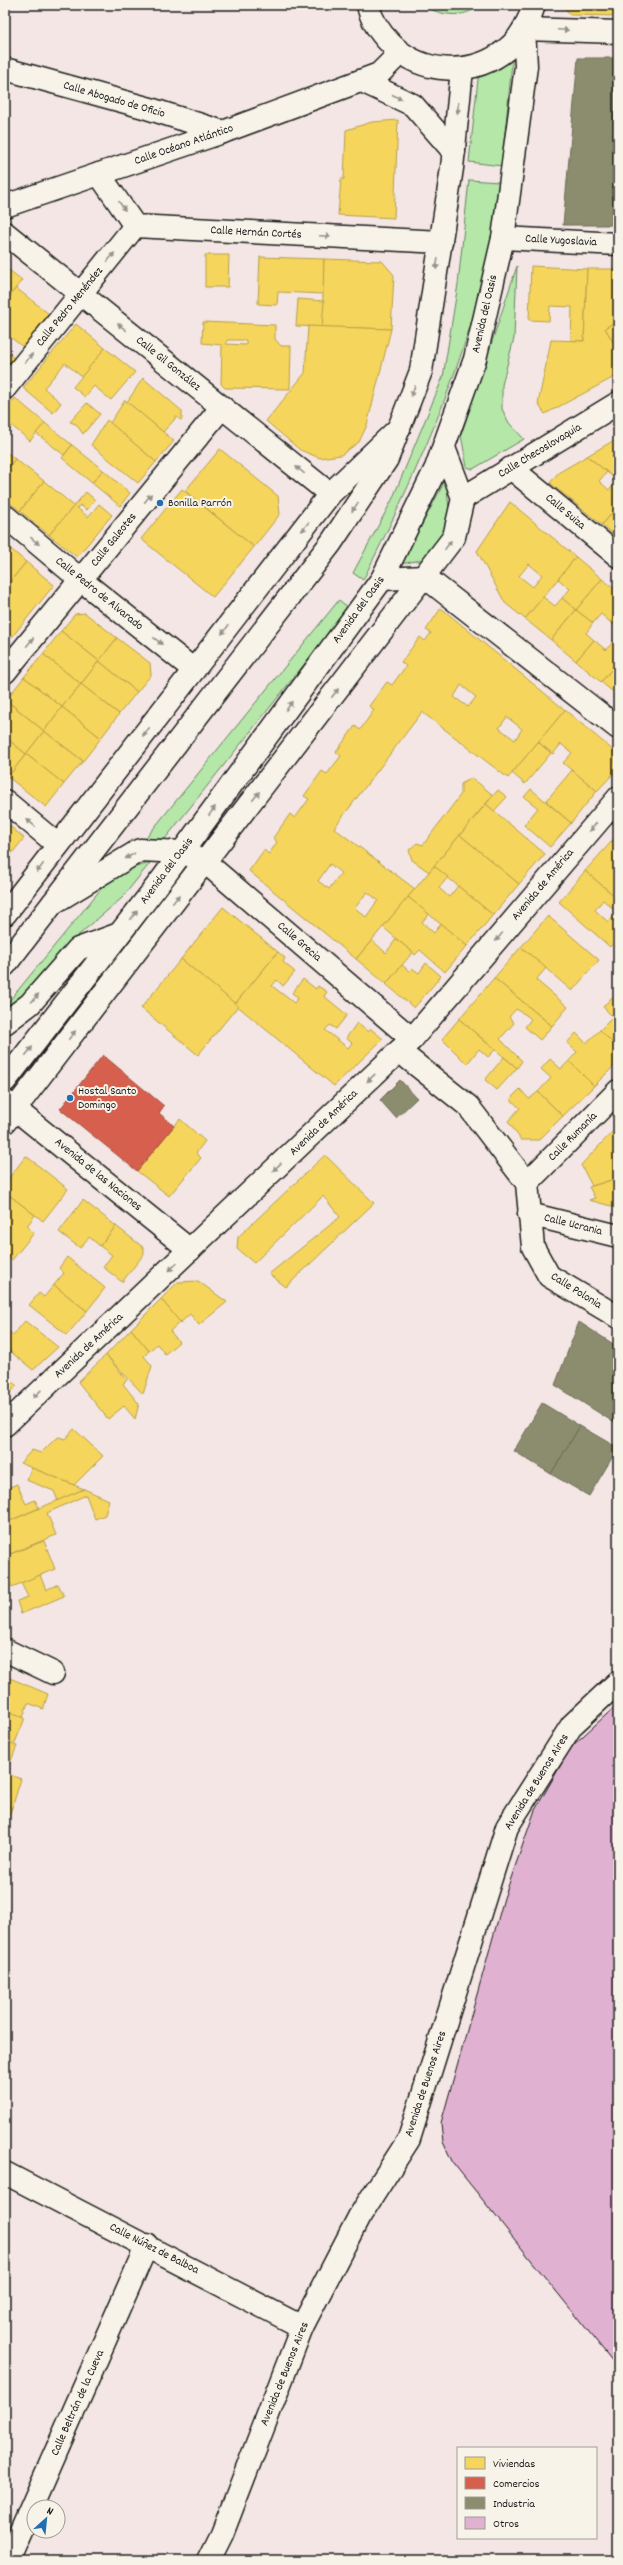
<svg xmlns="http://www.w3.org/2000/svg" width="623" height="2565" font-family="Dekko,sans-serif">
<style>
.green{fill:#b4e7a8;stroke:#688262}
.homes{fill:#f6d55c;stroke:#b59e49;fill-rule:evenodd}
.shops{fill:#d6604d;stroke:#9e4c3e}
.industry{fill:#8c8c6e;stroke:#6a6a55}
.building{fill:#e1b1d2;stroke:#1c1c1c}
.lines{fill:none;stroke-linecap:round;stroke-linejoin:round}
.minor-casing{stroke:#1c1c1c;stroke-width:25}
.tertiary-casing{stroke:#1c1c1c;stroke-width:25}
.secondary-casing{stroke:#1c1c1c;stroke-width:25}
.minor{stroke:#f7f3e8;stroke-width:22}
.tertiary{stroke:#f7f3e8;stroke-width:22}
.secondary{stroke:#f7f3e8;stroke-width:22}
.oneway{fill:#94928c}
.poi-dot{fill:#1f6fb2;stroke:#f7f3e8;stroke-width:1.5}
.labels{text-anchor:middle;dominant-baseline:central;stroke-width:4;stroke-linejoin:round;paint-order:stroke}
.street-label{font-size:12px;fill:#1c1c1c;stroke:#f7f3e8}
.poi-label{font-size:12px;fill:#1c1c1c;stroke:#f7f3e8;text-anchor:start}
</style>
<rect width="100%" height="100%" fill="#f3e6e4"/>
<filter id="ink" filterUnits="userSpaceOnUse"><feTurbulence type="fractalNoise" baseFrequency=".025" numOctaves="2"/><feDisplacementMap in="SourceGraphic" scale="8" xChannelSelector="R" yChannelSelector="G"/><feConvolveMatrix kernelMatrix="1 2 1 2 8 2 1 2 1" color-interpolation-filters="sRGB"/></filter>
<g filter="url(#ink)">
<g class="green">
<path d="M422,5H480C463,20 439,15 422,5Z"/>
<path d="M513,52L502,166L469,162L479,70Z"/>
<path d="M469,180L499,182C495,210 492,240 486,268C460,378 413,480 363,580L353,573L392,500L443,377L458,284Z"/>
<path d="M517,266L514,338L502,385V409L509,423L524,439L473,469L467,467L461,435Z"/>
<path d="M446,479L450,520L430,558L401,564Z"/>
<path d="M339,600L349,608L165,839H145Z"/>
<path d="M150,863L122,898L74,939L31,998L5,1013V1006L114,873Z"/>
</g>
<g class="homes">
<path d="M563,5H618V16L570,15Z"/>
<path d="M398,120L394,218L338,215L341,179H344L346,130L372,122Z"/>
<path d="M205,255H229L228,287H205Z"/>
<path d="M260,257L324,259V294L278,292L277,305L258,304Z"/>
<path d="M324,259L382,261L394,275L391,329L322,327Z"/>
<path d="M531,266L587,269L584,341H571L572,307L550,306L549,321L529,320Z"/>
<path d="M5,267L22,280L5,302Z"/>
<path d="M587,269H618V306L615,322L605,328L618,350V375L545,414L538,404L551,340L584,341Z"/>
<path d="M16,288L49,314L23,347L5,333V302Z"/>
<path d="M298,299L324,301L322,327L296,326Z"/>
<path d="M618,320V350L605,328Z"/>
<path d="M203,322L275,325V339L281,346H291L290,389L225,388L221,384L222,345L202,343ZM227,340H246V345L226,344Z"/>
<path d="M76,324L105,348L82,377L65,363L44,388L61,403L53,413L23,388Z"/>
<path d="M308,326L391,329L367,425L359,442L341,455L320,458L300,450L266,421L305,373Z"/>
<path d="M105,348L135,372L111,400L94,386L85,397L73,387Z"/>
<path d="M5,351L14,358L5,368Z"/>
<path d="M143,378L182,411V419L181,420L175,416V419L163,432L127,402Z"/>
<path d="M15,398L45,423L30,441L12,426L9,429L5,425V410Z"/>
<path d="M125,400L174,441L156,462L110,423Z"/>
<path d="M87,403L100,414L83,434L76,424L70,422Z"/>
<path d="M107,420L156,462L138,483L91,445Z"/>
<path d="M45,423L72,445L64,455L36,433Z"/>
<path d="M618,438V481L587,456Z"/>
<path d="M72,445L103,470L92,483L62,458Z"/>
<path d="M220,449L278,496L280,514L254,547L185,491Z"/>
<path d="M5,451L15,459L5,472Z"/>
<path d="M587,456L607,472L599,481L609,490L618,481V506L602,525L550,483L558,473Z"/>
<path d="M15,459L44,481L20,511L5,499V472Z"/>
<path d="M103,470L130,493L120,506L92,483Z"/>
<path d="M44,481L74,506L49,535L20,511Z"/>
<path d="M182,489L254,547L213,597L141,539Z"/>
<path d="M86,492L95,500L87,510L80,505L77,508L88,517L99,504L112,515L77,557L49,535Z"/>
<path d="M510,502L576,557L525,619L505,603L477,551ZM529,564L542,575L533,587L519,576Z"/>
<path d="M618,506V539L602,525Z"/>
<path d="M5,544L26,562L5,588Z"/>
<path d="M576,557L602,579L576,610L562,598L570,589L558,579Z"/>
<path d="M26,562L54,585L12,637L5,632V588Z"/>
<path d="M602,579L618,591V612L610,622L601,614L593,623L576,610Z"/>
<path d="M543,597L555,606L562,598L576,610L551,640L525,619Z"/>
<path d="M441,608L565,710L508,778L422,712L334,828L415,889L356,959L249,871L264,850L269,854L277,842L273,838L290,814L295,818L309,799L304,796L322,771L327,774L341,756L336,752L355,726L360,730L374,710L369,706L387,682L392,685L406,666L401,662L420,637L425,641L431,633L426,630ZM461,685L476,697L468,707L454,697ZM507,717L522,729L515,740L499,728ZM330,864L341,873L329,889L318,881ZM367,892L378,900L366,917L355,908Z"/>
<path d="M576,610L593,623L586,633L594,640L576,661L551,640Z"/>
<path d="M618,612V628L610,622Z"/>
<path d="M85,613L117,638L99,661L61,631L75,614Z"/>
<path d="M61,631L99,661L81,684L43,654Z"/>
<path d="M117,638L150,663L151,675L137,692L99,661Z"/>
<path d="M594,640L606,650L614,641L618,644V662L601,682L576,661Z"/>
<path d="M43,654L81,684L62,707L24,677Z"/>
<path d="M99,661L137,692L119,714L81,684Z"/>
<path d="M618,662V696L601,682Z"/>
<path d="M24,677L62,707L44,731L6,700Z"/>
<path d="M81,684L119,714L101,738L62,707Z"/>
<path d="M6,700L44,731L26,754L5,737Z"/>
<path d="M62,707L101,738L83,761L44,731Z"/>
<path d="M565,710L614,751L616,771L597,791L563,763L572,753L561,744L553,754L538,742Z"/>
<path d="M44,731L83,761L64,784L26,754Z"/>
<path d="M5,737L26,754L8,777L5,775Z"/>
<path d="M538,742L551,753L525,784L512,773Z"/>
<path d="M26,754L64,784L46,807L8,777Z"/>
<path d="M572,770L597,791L571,823L546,801Z"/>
<path d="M472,778L493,795L429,872L412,860L409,850L417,843L423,845L461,794V784Z"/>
<path d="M531,789L571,823L550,847L524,825L538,808L524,797Z"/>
<path d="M498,790L507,797L494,811L486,804Z"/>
<path d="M486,804L545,854L519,884L460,835Z"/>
<path d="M5,822L24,838L6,861L5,860Z"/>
<path d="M618,833V846L612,841Z"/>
<path d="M460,835L519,884L493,915L434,866Z"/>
<path d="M612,841L618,846V899L585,871Z"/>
<path d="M434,866L448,877L439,888L449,897L458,886L493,915L467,946L408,897Z"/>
<path d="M585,871L618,899V938L610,947L559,902ZM603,900L617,912L608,922L595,910Z"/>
<path d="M408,897L429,914L422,922L434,933L441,924L467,946L445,972L420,950L415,955L383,927Z"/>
<path d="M223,907L278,952L235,1004L181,959Z"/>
<path d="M548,916L599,960L572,991L521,947Z"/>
<path d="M396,939L413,952L386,984L356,959L372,940L386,953Z"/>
<path d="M521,947L546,968L536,980L568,1007L552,1026L494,978Z"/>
<path d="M278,952L285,958L283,962L295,972L283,986L277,980L272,986L294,1003L298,998L292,993L303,979L316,989L318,986L327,992L324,996L347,1015L336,1029L330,1025L325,1030L348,1048L352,1043L346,1038L357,1023L368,1032L371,1029L383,1039L334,1086L235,1004Z"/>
<path d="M181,959L238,1006L198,1055L141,1008Z"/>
<path d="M426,963L441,976L414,1008L386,984L402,965L409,971L412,968L419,973Z"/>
<path d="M494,978L552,1026L540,1040L525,1027L531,1019L526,1015L516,1009L509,1017L514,1023L500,1039L522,1061L517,1068L459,1019Z"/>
<path d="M612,997L618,1003V1048L600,1030L613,1017L603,1007Z"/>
<path d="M459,1019L495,1050L488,1057L479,1049L467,1064L442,1039Z"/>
<path d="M600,1030L618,1048V1062L594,1086L569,1061L577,1052L567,1043L576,1033L586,1043Z"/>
<path d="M504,1057L517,1068L497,1090L485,1080Z"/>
<path d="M550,1059L561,1069L569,1061L594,1086L563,1116L538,1092L551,1078L541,1069Z"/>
<path d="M520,1089L529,1099L538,1092L563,1116L539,1140H521L508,1121L520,1108L510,1099Z"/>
<path d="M180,1119L205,1141L196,1153L201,1158L169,1196L137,1171Z"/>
<path d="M616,1128L618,1178L592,1186L581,1165Z"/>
<path d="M325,1155L374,1203L286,1287L269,1274L340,1217L323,1196L254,1263L237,1249L238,1237Z"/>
<path d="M26,1156L68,1189L43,1221L5,1192V1183Z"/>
<path d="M618,1178V1208L589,1200L595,1198L589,1187Z"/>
<path d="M5,1192L35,1215L27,1226L34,1233L12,1260L5,1255Z"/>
<path d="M83,1200L116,1226L100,1246L89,1237L80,1248L59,1232Z"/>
<path d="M116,1226L144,1248V1254L122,1282L103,1267L112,1255L100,1246Z"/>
<path d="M67,1257L105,1288L87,1311L54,1285L64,1273L59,1268Z"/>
<path d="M198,1281L227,1302L199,1325L190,1314L180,1323L161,1299L178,1282Z"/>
<path d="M54,1285L87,1311L67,1335L29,1305L39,1293L44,1297Z"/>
<path d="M161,1299L180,1322L170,1331L179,1342L165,1354L157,1344L149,1351L131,1329Z"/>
<path d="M25,1321L58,1347L33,1370L5,1347V1334L8,1331L13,1335Z"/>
<path d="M131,1329L149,1351L144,1356L152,1366L143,1394L106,1355Z"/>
<path d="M106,1355L127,1380L123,1384L139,1404L135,1419L124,1406L108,1419L78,1382Z"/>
<path d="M5,1376L17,1386L5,1397Z"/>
<path d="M74,1429L103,1456L74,1485L20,1463L32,1450L41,1453L55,1439L59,1437L65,1439Z"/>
<path d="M32,1468L74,1485L84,1489L58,1501L54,1491L26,1480Z"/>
<path d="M17,1484L26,1504L35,1500L39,1508L5,1523V1489Z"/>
<path d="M84,1489L109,1500L105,1515L95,1519L86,1495L47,1513L56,1535L5,1556V1523Z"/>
<path d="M44,1541L55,1569L12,1587L6,1573L9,1571L5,1556Z"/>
<path d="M40,1575L46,1590L58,1584L64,1596L21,1614L17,1601L28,1597L21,1583Z"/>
<path d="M5,1676L48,1694L43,1709L28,1703L23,1717L5,1710Z"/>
<path d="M5,1710L25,1718L14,1745L5,1741Z"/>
<path d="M5,1741L17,1746L6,1773H5Z"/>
<path d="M5,1773L21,1779L12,1808L5,1805Z"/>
<path d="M5,1805L12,1808L8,1819L5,1818Z"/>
</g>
<path class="shops" d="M103,1055L164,1106L159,1113L174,1126L137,1171L60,1109Z"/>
<g class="industry">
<path d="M578,58H618V225H563Z"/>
<path d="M400,1080L417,1098L396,1118L380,1100Z"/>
<path d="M579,1322L618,1347V1425L555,1385Z"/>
<path d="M542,1403L580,1426L551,1474L514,1451Z"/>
<path d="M580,1426L618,1448L589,1496L551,1474Z"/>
</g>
<path class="building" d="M618,1704V2368L453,2163L443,2142L441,2123L504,1898L535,1810L571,1747Z"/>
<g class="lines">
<defs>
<g id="minor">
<path d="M5,69L147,108L223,132"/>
<path d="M362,81L413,105L454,152"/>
<path d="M99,174L135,226L441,242"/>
<path d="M5,233L330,494"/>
<path d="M503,238L618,244"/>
<path d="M5,388L135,226"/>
<path d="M511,468L618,556"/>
<path d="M5,516L81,580L194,670"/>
<path d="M425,577L618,728"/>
<path d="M5,672L222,407"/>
<path d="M5,1101L190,1250"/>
<path d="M527,1183L618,1091"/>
<path d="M5,1425L399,1051"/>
<path d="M5,1650L53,1673"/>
<path d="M5,2173L302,2327"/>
<path d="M8,2560L147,2245"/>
</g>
<g id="tertiary">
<path d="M524,29L618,32"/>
<path d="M5,206L223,132L379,74L400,53"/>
<path d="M463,498L618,403"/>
<path d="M382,579L425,577"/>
<path d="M618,798L412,1039L399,1051L468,1106L527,1183L533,1247L549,1276L618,1317"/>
<path d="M5,801L58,845"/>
<path d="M53,903L140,850L182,852L205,862L412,1039"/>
<path d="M5,914L330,494L399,428"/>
<path d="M5,1023L30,1004L78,949L119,934"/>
<path d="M5,1122L454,537L463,498L444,448"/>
<path d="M529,1214L618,1236"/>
<path d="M209,2560L222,2534L302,2327L359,2217L409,2139L507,1827L572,1725L618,1682"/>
</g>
<g id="secondary">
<path d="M368,5C371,20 380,33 391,44C422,75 473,77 507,49C521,38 529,21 534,5"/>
<path d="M5,965L331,543L387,459L421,371L452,168L462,69"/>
<path d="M5,1081L163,878L382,579L436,468L475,359L503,238L526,66L524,29"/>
</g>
</defs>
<use href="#minor" class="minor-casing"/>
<use href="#tertiary" class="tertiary-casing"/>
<use href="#secondary" class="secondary-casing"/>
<use href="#minor" class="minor"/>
<use href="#tertiary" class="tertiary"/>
<use href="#secondary" class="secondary"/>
</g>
<defs><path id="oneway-solid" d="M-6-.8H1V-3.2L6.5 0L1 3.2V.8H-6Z"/></defs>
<g class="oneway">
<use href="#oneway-solid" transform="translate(563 30) rotate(2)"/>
<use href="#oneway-solid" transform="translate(397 97) rotate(27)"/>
<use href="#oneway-solid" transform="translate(458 108) rotate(96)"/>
<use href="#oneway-solid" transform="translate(122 206) rotate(55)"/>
<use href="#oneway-solid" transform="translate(325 236) rotate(3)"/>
<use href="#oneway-solid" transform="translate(111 257) rotate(-51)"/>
<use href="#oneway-solid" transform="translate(437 264) rotate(99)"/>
<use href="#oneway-solid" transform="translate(122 327) rotate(-141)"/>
<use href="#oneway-solid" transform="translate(29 358) rotate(-51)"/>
<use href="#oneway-solid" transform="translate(413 391) rotate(111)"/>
<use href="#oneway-solid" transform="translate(300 470) rotate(-141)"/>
<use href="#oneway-solid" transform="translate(148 498) rotate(-51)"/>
<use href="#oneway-solid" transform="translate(355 507) rotate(124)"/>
<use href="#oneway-solid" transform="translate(305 527) rotate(128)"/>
<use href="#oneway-solid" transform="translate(35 541) rotate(40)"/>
<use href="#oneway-solid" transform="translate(448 545) rotate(-54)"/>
<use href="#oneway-solid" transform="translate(225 630) rotate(128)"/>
<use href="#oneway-solid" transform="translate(158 641) rotate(38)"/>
<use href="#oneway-solid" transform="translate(30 642) rotate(-51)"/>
<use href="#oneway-solid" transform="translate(335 693) rotate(-52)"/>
<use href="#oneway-solid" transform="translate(289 706) rotate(-54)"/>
<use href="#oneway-solid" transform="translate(146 732) rotate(128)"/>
<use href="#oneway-solid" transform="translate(256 796) rotate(-52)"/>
<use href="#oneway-solid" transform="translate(212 811) rotate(-54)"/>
<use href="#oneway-solid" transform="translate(31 823) rotate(-140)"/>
<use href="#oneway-solid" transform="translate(593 827) rotate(130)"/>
<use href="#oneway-solid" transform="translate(130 856) rotate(149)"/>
<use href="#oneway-solid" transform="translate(40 868) rotate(128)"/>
<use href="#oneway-solid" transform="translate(176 899) rotate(-52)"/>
<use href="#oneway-solid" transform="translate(134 915) rotate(-52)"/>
<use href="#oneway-solid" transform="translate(499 937) rotate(130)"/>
<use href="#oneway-solid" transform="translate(35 998) rotate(-49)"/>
<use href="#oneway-solid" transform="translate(72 1035) rotate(-52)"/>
<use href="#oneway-solid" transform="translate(29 1051) rotate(-52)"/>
<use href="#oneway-solid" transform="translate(371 1078) rotate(136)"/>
<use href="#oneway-solid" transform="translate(277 1167) rotate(136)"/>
<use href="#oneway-solid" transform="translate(173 1267) rotate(137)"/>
<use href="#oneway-solid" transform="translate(37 1394) rotate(137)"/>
</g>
</g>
<g class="poi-dot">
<circle cx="160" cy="503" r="4"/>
<circle cx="70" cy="1098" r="4"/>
</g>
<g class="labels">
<g class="street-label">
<text transform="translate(114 100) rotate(16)">Calle Abogado de Oficio</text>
<text transform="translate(184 145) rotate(-19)">Calle Océano Atlántico</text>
<text transform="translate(256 233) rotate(3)">Calle Hernán Cortés</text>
<text transform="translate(561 241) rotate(3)">Calle Yugoslavia</text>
<text transform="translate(70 307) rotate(-51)">Calle Pedro Menéndez</text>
<text transform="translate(485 314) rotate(-77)">Avenida del Oasis</text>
<text transform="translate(168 364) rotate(39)">Calle Gil González</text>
<text transform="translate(540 451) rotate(-31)">Calle Checoslovaquia</text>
<text transform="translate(565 512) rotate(40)">Calle Suiza</text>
<text transform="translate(114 540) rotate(-51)">Calle Galeotes</text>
<text transform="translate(99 594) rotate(39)">Calle Pedro de Alvarado</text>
<text transform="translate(359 610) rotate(-54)">Avenida del Oasis</text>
<text transform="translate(167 871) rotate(-53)">Avenida del Oasis</text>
<text transform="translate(543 885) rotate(-50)">Avenida de América</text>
<text transform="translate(299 942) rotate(41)">Calle Grecia</text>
<text transform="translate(324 1123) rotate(-44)">Avenida de América</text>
<text transform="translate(573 1137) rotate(-45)">Calle Rumanía</text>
<text transform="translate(98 1175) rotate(39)">Avenida de las Naciones</text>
<text transform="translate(573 1225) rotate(14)">Calle Ucrania</text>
<text transform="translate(576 1291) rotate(32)">Calle Polonia</text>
<text transform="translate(89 1346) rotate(-43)">Avenida de América</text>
<text transform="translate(537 1782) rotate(-58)">Avenida de Buenos Aires</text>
<text transform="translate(426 2084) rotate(-72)">Avenida de Buenos Aires</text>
<text transform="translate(154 2249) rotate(27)">Calle Núñez de Balboa</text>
<text transform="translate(285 2374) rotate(-68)">Avenida de Buenos Aires</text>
<text transform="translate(78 2403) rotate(-66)">Calle Beltrán de la Cueva</text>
</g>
<g class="poi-label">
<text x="168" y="503">Bonilla Parrón</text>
<text x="78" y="1091">Hostal Santo<tspan x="78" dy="14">Domingo</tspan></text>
</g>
</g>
<rect width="623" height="2565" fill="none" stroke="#f7f3e8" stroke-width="20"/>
<rect x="10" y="10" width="603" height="2545" fill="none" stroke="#1c1c1c" stroke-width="1.5" filter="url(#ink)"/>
<rect x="457" y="2447" width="140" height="92" fill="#f7f3e8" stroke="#9f9d96"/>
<rect x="465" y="2457" width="20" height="12" fill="#f6d55c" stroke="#9f9d96"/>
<text x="493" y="2467" font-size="12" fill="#1c1c1c">Viviendas</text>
<rect x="465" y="2477" width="20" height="12" fill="#d6604d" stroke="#9f9d96"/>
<text x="493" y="2487" font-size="12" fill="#1c1c1c">Comercios</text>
<rect x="465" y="2497" width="20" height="12" fill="#8c8c6e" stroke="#9f9d96"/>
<text x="493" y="2507" font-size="12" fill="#1c1c1c">Industria</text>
<rect x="465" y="2517" width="20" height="12" fill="#e1b1d2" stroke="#9f9d96"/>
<text x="493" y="2527" font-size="12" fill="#1c1c1c">Otros</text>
<g transform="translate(46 2519) rotate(27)"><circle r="19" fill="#f7f3e8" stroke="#9f9d96"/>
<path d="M0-3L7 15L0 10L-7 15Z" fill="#1f6fb2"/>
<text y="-6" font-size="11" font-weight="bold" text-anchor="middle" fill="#1c1c1c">N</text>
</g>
</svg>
